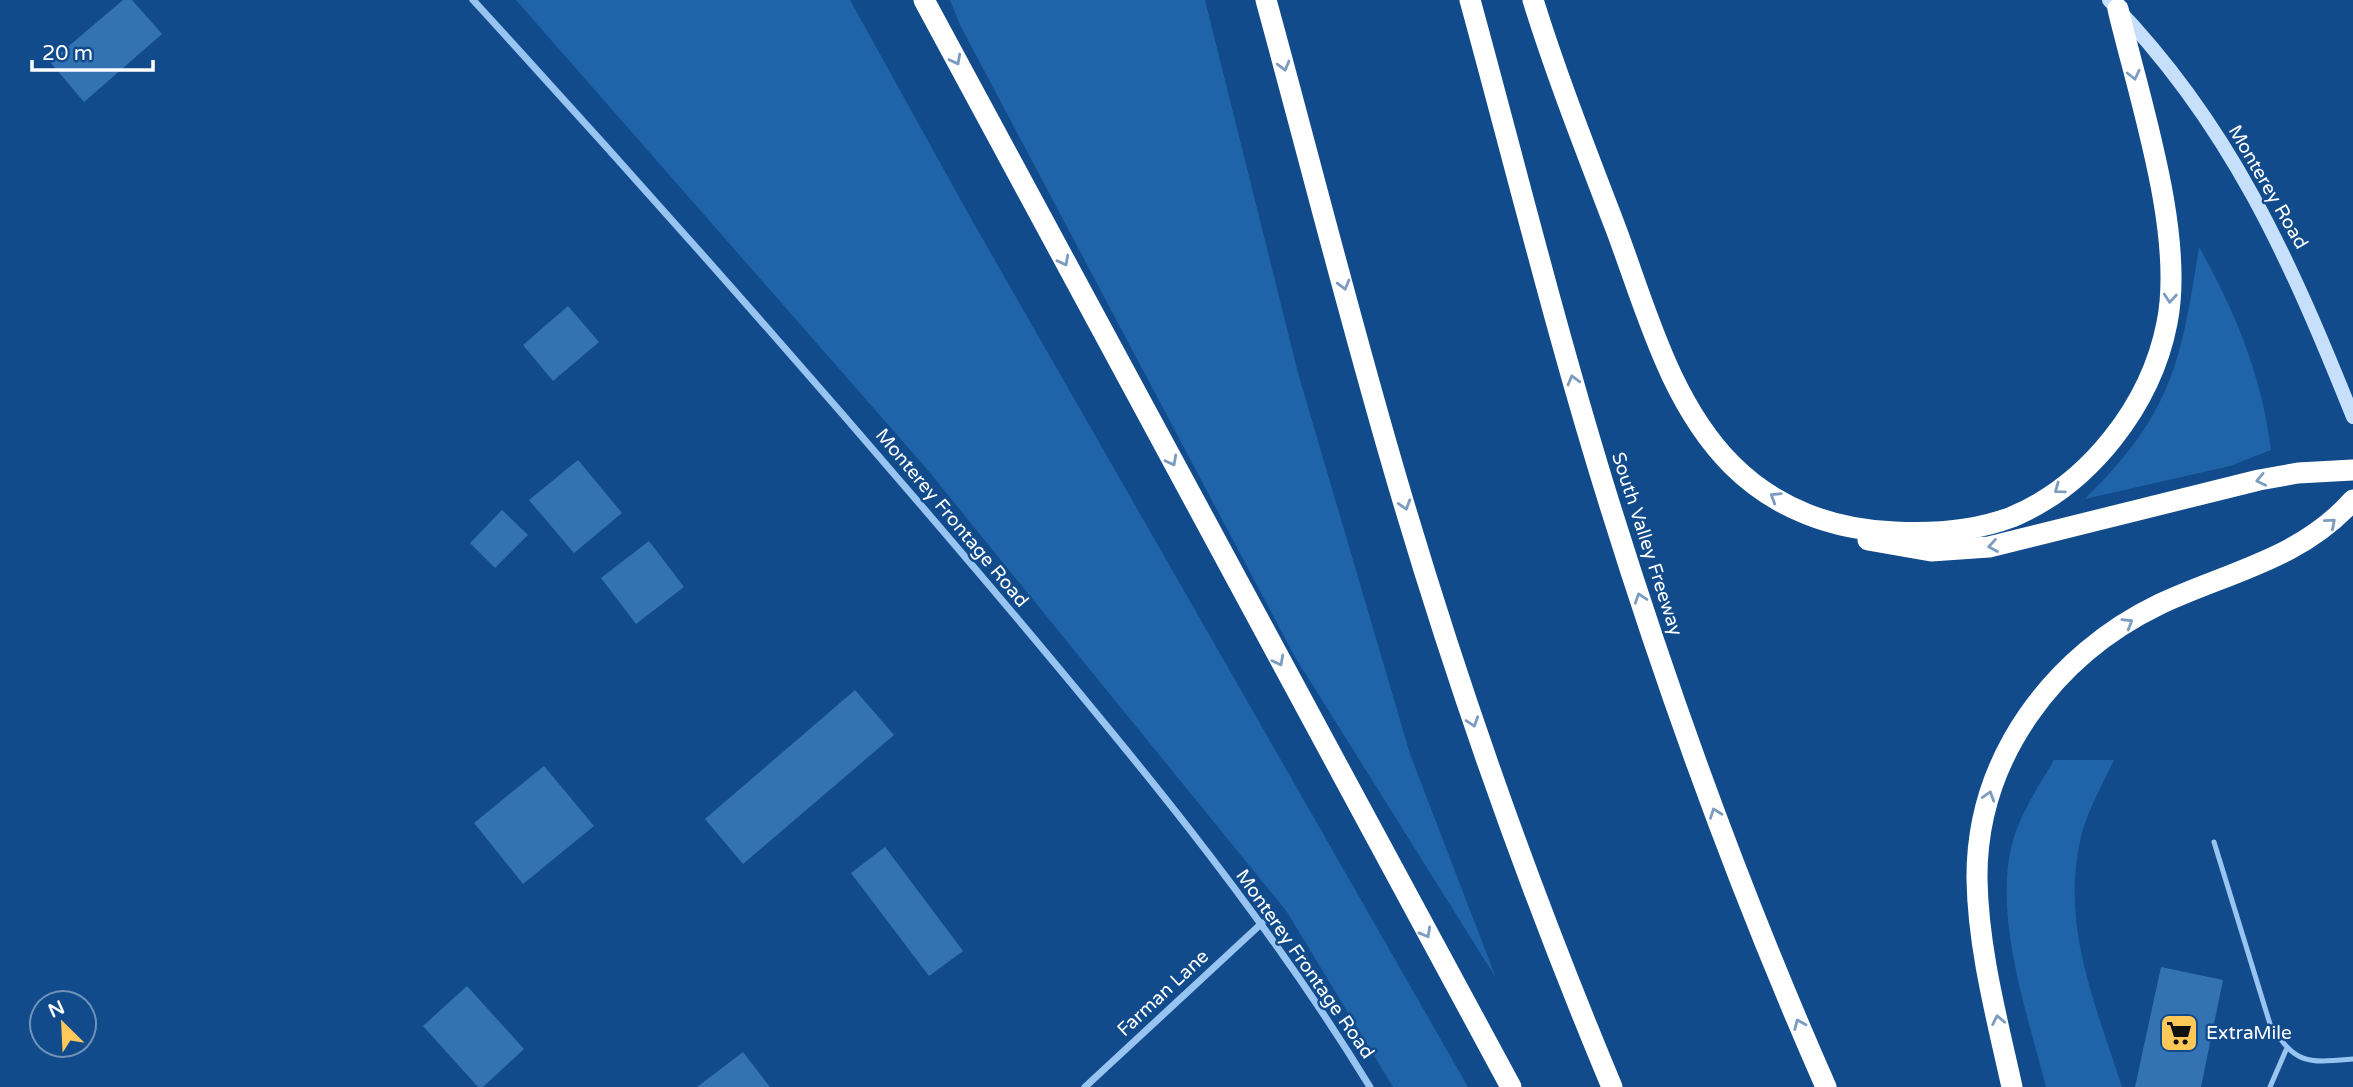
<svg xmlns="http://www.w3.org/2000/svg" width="2353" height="1087" font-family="'Varela Round',sans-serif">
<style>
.green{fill:#1f63a9}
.building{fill:#3473b3}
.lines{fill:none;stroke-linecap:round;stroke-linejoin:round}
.lane{stroke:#98c4f2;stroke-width:5}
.street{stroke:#98c4f2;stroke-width:7}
.secondary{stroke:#c6e0fc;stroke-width:14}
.highway{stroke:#fff;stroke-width:21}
.oneway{stroke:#7c9cbf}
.labels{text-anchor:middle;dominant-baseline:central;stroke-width:5;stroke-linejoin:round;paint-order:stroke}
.street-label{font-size:19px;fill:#fff;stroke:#114b8b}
.poi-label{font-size:19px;fill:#fff;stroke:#114b8b;text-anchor:start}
</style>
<rect width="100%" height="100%" fill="#114b8b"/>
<g class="green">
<path d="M516,0H850L969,215L1468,1087H1393L1287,912L926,468Z"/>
<path d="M950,0H1205L1298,373L1410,754L1496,978L1295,657L960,25Z"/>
<path d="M2199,247C2235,311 2262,376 2271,450L2230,466L2085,499C2172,413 2181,363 2199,247Z"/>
<path d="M2054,760H2114C2103,783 2089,808 2082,833C2059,924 2095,1002 2122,1087H2046C2027,1011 1987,902 2018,826C2027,803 2042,781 2054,760Z"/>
</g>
<g class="building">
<path d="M123,0H132L162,34L84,102L50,62Z"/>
<path d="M568,306L599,342L553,381L523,345Z"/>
<path d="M578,460L622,513L574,553L529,500Z"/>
<path d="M502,510L528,535L495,568L470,543Z"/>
<path d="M649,541L684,587L636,624L601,578Z"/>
<path d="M855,690L894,735L743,864L705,819Z"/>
<path d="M544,766L594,826L523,884L474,823Z"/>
<path d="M885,847L963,951L929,976L851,873Z"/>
<path d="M2161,967L2223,980L2201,1087H2135Z"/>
<path d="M467,986L524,1049L483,1087H478L423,1026Z"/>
<path d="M743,1052L770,1087H697Z"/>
</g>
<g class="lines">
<g class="lane">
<path d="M2214,842L2270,1024C2296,1065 2307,1063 2353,1059"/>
<path d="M2270,1087L2286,1050"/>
</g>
<g class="street">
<path d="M473,0C649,192 821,387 989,585C1125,746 1260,907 1370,1087"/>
<path d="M1085,1087L1262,923"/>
</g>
<path class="secondary" d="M2109,0C2230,123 2290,260 2353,417"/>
<g class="highway">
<path d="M924,0L1511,1087"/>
<path d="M1266,0C1312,168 1354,337 1404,504C1463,702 1532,896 1612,1087"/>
<path d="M1470,0C1514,161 1554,323 1603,483C1666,688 1739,890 1826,1087"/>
<path d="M1533,0C1557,77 1587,153 1616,229C1646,309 1670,403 1732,465C1776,509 1834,530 1895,532C1934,534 1975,531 2012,517C2090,484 2151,405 2167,323C2185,234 2139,98 2118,9"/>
<path d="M1868,540L1931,551L1989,547L2259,480L2298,473L2353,470"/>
<path d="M2012,1087C1997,1019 1978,948 1977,879C1976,758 2054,655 2160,604C2228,572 2301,559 2353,500"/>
</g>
</g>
<defs><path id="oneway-chevron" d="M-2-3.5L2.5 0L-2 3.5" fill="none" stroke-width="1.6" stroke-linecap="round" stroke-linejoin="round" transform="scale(1.75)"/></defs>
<g class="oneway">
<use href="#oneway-chevron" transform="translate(956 60) rotate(62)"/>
<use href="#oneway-chevron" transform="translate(1284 66) rotate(75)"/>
<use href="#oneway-chevron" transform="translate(2134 75) rotate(77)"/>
<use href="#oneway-chevron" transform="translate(1064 261) rotate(62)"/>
<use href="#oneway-chevron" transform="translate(1344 285) rotate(75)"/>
<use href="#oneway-chevron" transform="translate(2170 298) rotate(95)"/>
<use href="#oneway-chevron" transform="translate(1573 380) rotate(-105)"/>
<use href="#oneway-chevron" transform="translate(1172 461) rotate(62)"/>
<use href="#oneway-chevron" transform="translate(2261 480) rotate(168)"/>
<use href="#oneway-chevron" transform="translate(2059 489) rotate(144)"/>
<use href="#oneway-chevron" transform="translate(1775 497) rotate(-148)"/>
<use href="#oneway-chevron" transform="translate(1405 505) rotate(73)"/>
<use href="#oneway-chevron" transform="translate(2331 523) rotate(-41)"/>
<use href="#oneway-chevron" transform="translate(1993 546) rotate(171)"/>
<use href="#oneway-chevron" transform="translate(1640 598) rotate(-108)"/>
<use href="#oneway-chevron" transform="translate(2128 623) rotate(-31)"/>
<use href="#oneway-chevron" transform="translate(1279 661) rotate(62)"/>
<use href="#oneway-chevron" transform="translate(1473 722) rotate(72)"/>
<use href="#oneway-chevron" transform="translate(1989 796) rotate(-73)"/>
<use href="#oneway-chevron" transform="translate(1715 813) rotate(-110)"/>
<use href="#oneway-chevron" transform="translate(1426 933) rotate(61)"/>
<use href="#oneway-chevron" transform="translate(1998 1020) rotate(-101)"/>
<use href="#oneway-chevron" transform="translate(1799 1024) rotate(-113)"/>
</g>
<defs>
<symbol id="supermarket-square" viewBox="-11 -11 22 22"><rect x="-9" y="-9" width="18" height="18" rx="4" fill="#ffc858" stroke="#114b8b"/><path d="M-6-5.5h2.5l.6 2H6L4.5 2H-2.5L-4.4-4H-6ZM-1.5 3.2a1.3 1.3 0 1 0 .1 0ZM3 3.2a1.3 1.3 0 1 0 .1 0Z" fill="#111"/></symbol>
</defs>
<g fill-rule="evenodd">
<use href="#supermarket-square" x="2157" y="1011" width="44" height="44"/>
</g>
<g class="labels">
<g class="street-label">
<text transform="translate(2268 187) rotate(60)">Monterey Road</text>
<text transform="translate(952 518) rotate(50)">Monterey Frontage Road</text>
<text transform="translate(1647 544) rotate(72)">South Valley Freeway</text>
<text transform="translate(1305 964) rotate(55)">Monterey Frontage Road</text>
<text transform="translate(1163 993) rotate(-43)">Farman Lane</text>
</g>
<g class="poi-label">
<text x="2206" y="1033">ExtraMile</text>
</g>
</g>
<g transform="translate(63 1024) rotate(336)"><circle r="33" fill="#114b8b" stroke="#7093b9" stroke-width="2"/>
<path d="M0-5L12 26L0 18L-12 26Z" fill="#ffc858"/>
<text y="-10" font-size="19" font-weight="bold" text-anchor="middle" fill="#ffffff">N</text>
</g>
<path d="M32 60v10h121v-10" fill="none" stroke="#ffffff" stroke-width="3.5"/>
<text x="42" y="60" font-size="21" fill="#ffffff" stroke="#114b8b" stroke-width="5" paint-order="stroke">20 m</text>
</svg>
